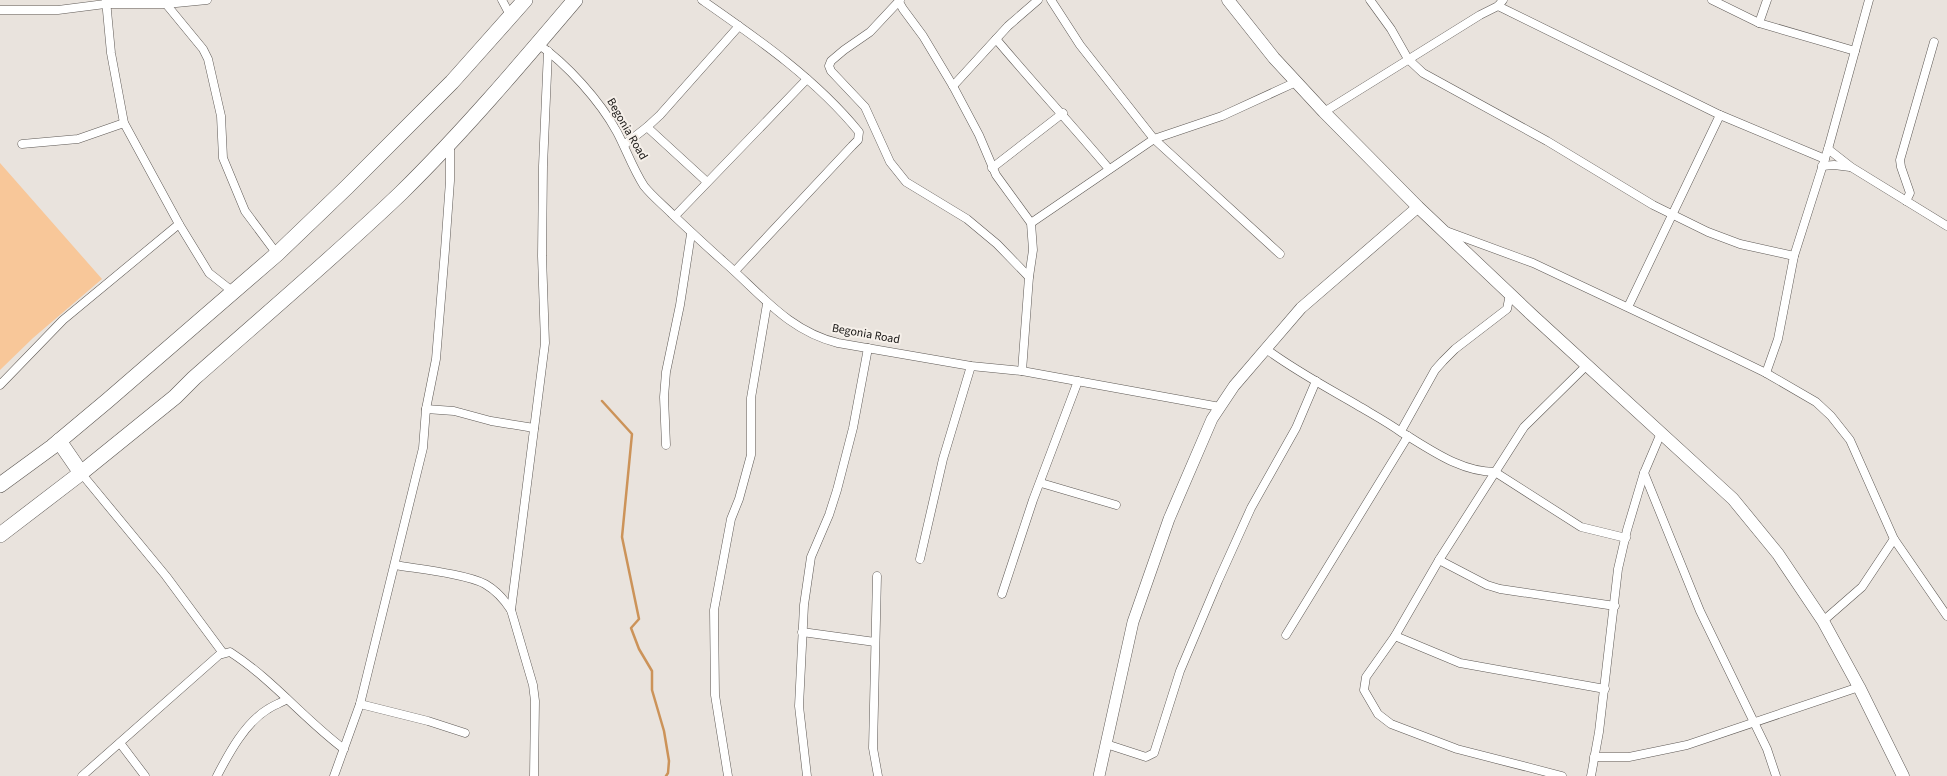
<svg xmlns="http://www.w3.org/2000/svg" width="1947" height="776" font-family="'Source Sans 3',sans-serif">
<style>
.grass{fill:#f8c799}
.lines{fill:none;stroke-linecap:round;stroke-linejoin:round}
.stream{stroke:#cc9359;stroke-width:2.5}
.minor-casing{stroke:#5e5955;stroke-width:9}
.tertiary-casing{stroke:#5e5955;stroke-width:12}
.secondary-casing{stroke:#5e5955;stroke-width:13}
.motorway-casing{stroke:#5e5955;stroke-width:16}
.minor{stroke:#fff;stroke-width:8}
.tertiary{stroke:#fff;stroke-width:11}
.secondary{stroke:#fff;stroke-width:12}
.motorway{stroke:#fff;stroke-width:15}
.labels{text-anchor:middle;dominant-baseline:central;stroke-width:4;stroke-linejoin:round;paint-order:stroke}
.street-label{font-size:12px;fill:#181614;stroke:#f6f0ea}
</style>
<rect width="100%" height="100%" fill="#e9e3dd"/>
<path class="grass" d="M0,163L102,279L33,338L0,370Z"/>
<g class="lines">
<path class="stream" d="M602,401L632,434L622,537L639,619L631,628L639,649L652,671V690L664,731L669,761L668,773L666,776"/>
<defs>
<g id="minor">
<path d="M106,0L111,53L124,123L179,224L209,273L232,291"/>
<path d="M502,0L511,17"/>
<path d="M702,0C758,39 816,79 859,132L858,140L852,146L735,271"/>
<path d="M900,0L870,32L844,50L831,61L829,66L831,71L865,107L890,162L906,182L967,219L997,244L1029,277"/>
<path d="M1370,0L1391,29L1408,59L1423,73L1547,141L1653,205L1708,232L1740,244L1794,256"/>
<path d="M1712,0L1759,23L1855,51"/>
<path d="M899,2L903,9L923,36L953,86L979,135L996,175L1031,223L1033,250L1029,277L1022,371"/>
<path d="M166,4L203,49L208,59L221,116L223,158L245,211L277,254"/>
<path d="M1498,6L1720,115L1825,159"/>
<path d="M0,10H58L105,4H166L207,0"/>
<path d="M1759,23L1767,0"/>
<path d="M996,39C1033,83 1072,125 1109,169"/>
<path d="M538,44C567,64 600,101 617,132C626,149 633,169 644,186C652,196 663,205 672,214C689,230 706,246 723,261C760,293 788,331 838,343L971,366L1022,371L1220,407"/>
<path d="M953,86L1008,26L1038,0"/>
<path d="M1324,112L1480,15L1498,6L1503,0"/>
<path d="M647,127L707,182"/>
<path d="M22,144L78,139L124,123"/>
<path d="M624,145L647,127L660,115L739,26"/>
<path d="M1828,149L1851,167L1947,226"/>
<path d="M1822,166L1834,165L1850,167"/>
<path d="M992,168L1063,113"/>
<path d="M1906,201L1910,193L1901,167L1900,160L1934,42"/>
<path d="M675,216L807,79"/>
<path d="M1031,223L1154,139L1080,45L1051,0"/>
<path d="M1446,231L1533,263L1731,356L1766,373L1816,402L1831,416L1850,440L1894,539L1947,616"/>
<path d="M1280,254L1154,139L1222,116L1296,82"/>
<path d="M1628,307L1720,115"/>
<path d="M1266,349C1294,370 1326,387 1357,405C1372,414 1387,422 1401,432C1430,449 1460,472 1495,472L1581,527L1626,538"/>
<path d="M1766,373L1778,339L1794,256L1828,149L1869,0"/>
<path d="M0,385L63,320L179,224"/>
<path d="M426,409L454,411L491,421L534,428"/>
<path d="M1401,431L1435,370L1443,361L1455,349L1507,309L1510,294"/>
<path d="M666,445L664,397L666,372L680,305L691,234"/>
<path d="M81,473L166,576L223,653"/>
<path d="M1644,473L1700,611L1767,749L1776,776"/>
<path d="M1041,483L1116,505"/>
<path d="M920,559L943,459L971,366"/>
<path d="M1439,560L1487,585L1500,589L1615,606"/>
<path d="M395,565C418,569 466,574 485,584C497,591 504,599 511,610L533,685L535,701L534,776"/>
<path d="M877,576L873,748L878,776"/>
<path d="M1002,594L1033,500L1078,381"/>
<path d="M511,610L545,343L542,256L543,166L548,51"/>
<path d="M1823,621L1862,587L1894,539"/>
<path d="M802,632L875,642"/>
<path d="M1286,635L1408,436"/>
<path d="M1395,636L1460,663L1605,689"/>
<path d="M360,704L428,721L465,733"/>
<path d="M120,743L145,776"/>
<path d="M1106,744L1146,757L1154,753L1180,671L1218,581L1251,508L1296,428L1316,381"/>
<path d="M1594,757H1629L1687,745L1859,687"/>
<path d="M82,776L219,655L230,652C272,679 304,719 344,749"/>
<path d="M217,776C229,753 245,723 268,709C274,705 281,703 287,699"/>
<path d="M334,776L360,704L423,448L426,409L436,359L445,250L450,181V143"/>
<path d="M728,776L715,695L714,610L731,519L739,499L751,455V398L767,304"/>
<path d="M807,776L799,706L804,605L811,557L829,515L837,490L853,428L868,348"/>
<path d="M1562,776L1457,749L1391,724L1378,714L1364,690L1366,677L1395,636L1439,560L1524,427L1587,365"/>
<path d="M1591,776L1599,732L1618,569L1627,530L1644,473L1661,433"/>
</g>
<path id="tertiary" d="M1099,776L1133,622L1169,519L1212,419L1234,386L1301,308L1418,207"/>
<path id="secondary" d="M1228,0L1274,58L1324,112L1418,207L1532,315L1733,499L1778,554L1823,621L1859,687L1903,776"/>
<g id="motorway">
<path d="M59,441L81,473"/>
<path d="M0,485L52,447L107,401L277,254L347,187L452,82L525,0"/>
<path d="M0,535L81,473L175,397L194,378C263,317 334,257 401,193C463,132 519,66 575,0"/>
</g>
</defs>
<use href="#minor" class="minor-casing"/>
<use href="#tertiary" class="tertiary-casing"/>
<use href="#secondary" class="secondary-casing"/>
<use href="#motorway" class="motorway-casing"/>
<use href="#minor" class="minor"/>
<use href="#tertiary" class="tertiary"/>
<use href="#secondary" class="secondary"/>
<use href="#motorway" class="motorway"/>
</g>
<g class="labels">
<g class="street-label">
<text transform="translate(627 129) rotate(60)">Begonia Road</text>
<text transform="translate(866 334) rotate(10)">Begonia Road</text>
</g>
</g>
</svg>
